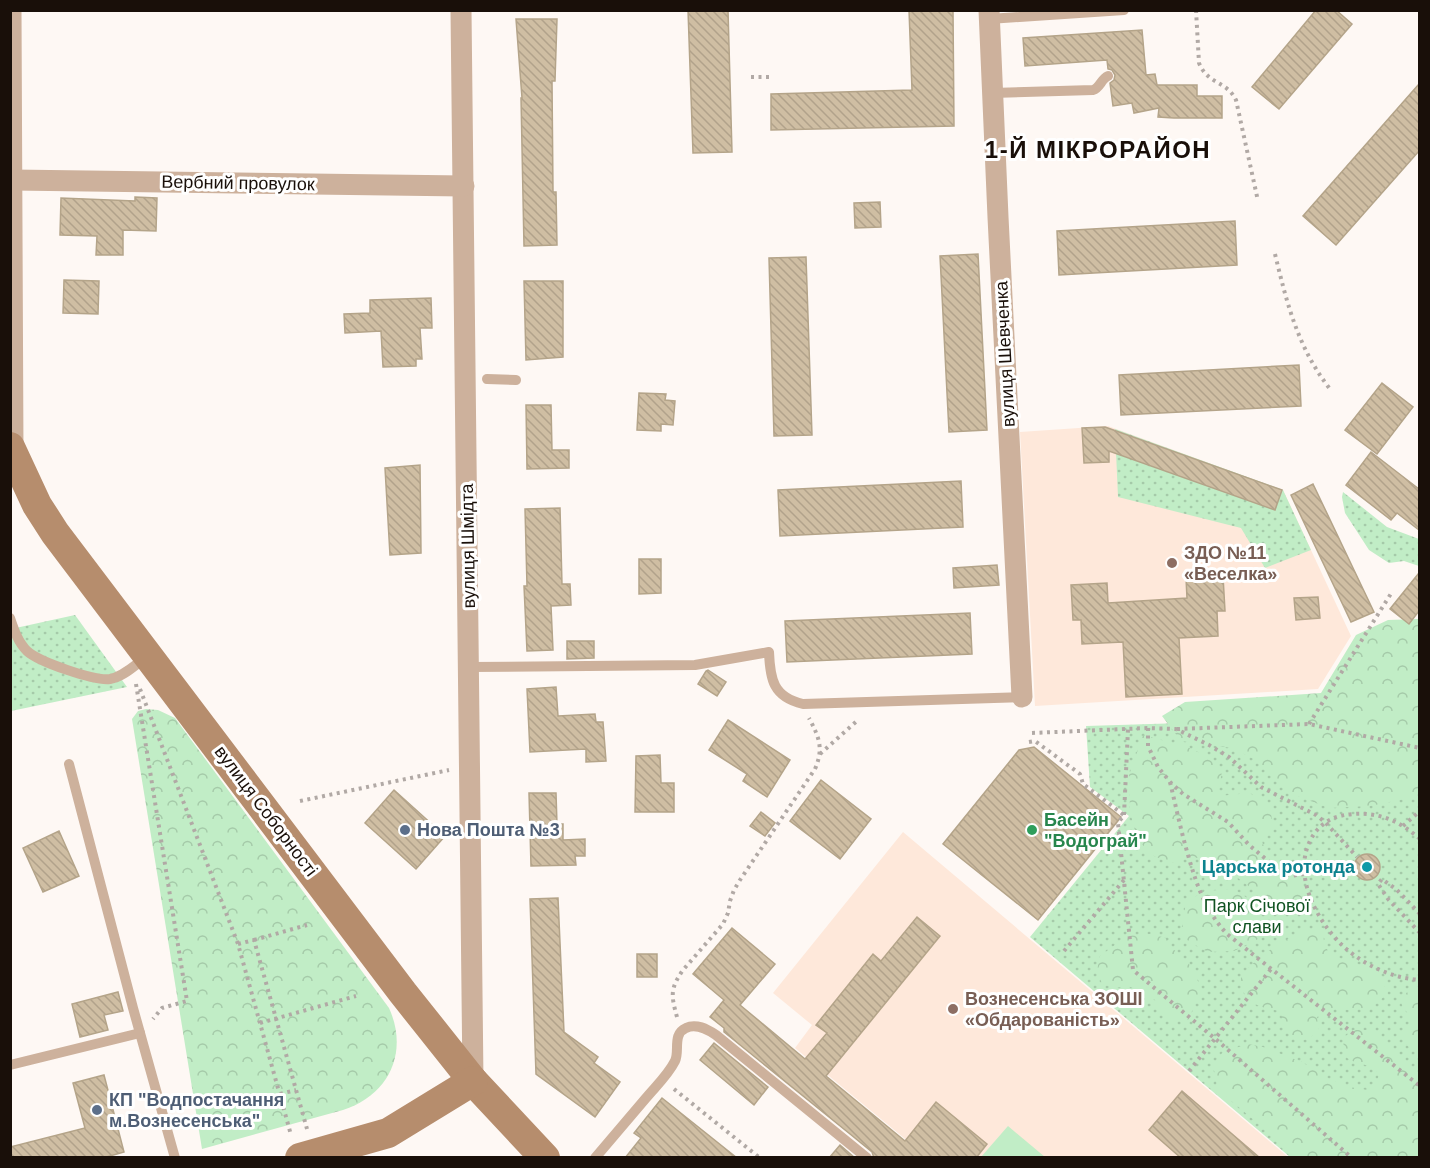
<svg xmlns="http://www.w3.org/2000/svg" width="1430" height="1168" font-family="Arial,sans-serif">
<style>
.built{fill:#fee8da}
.grass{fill:url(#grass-dots)}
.forest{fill:url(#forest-crowns)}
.garden{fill:#c1edc6}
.building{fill:url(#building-back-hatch);stroke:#b4a489;stroke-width:1.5}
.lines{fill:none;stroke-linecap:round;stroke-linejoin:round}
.path{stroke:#b1a9a5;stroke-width:4;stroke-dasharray:3 4.5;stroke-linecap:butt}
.lane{stroke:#cdb19c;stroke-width:10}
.street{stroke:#cdb19c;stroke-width:21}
.secondary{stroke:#b68d6d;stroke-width:30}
.education-dot{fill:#8d6e63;stroke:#fff;stroke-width:2}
.service-dot{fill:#5c6f8a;stroke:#fff;stroke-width:2}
.leisure-dot{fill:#2e9e5b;stroke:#fff;stroke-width:2}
.culture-dot{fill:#0f9aa8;stroke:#fff;stroke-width:2}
.labels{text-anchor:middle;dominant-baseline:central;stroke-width:6;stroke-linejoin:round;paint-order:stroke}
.street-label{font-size:18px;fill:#190f09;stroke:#fff}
.education-label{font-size:18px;font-weight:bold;fill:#785e54;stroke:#fff;text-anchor:start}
.leisure-label{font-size:18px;font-weight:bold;fill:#27864d;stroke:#fff;text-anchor:start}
.service-label{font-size:18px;font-weight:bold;fill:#4e5e75;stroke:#fff;text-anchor:start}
.culture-label{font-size:18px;font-weight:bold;fill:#0d838f;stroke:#fff;text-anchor:end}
.park-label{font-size:18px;fill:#105322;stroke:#fff}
.district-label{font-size:24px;font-weight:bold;letter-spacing:1.5px;fill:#190f09;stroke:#fff}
</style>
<defs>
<pattern id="grass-dots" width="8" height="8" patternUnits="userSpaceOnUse" patternTransform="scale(1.5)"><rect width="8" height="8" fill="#c1edc6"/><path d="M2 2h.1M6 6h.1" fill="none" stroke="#a5caa9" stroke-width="1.8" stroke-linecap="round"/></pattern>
<pattern id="forest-crowns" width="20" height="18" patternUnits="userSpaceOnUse" patternTransform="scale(1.5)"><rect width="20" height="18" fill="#c1edc6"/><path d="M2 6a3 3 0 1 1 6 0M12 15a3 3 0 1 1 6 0" fill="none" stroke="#a5caa9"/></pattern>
<pattern id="building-back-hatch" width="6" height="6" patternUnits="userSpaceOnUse" patternTransform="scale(1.5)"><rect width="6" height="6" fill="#cfbea3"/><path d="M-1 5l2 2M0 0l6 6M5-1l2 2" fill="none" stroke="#b1a28b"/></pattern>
</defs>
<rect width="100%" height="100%" fill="#fef8f4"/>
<g class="built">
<path d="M1108,426L1283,490L1351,636L1318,689L1035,706L1020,432Z"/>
<path d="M903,832L1288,1157H927L795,1048L812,1025L773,993Z"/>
</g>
<g class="grass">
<path d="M1115,429L1283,490L1311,550L1265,568L1241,528L1118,497Z"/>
<path d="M1343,492L1387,527L1419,539V566L1404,561L1389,563L1369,550L1345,513L1342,497Z"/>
<path d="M75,615L127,687L11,711V629Z"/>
<path d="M1308,719L1419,729V1157H1290L1030,937L1129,816L1090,787L1086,726Z"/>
</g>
<g class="forest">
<path d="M1419,619L1420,792L1414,797L1370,806L1329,808L1287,792L1258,761L1232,748L1181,741L1162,716L1185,702L1321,693L1356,635L1388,620Z"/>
<path d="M146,709L158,710L175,718L389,1008C409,1052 389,1095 343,1110L202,1149L132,719L138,711Z"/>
<path d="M1143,735L1187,747L1211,758L1222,771L1218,796L1250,793L1271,809L1272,825L1262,841C1268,860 1274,863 1293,862C1301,874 1306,893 1304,908L1291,915L1284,912L1212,859L1186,857L1175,863L1163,860L1150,854L1137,838L1130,812L1129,775Z"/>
<path d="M1233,889C1244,895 1261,906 1262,920C1262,926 1259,934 1258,939L1234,951L1208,952L1188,941L1181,932L1186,902L1205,891Z"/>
<path d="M1323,928L1324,943L1330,955L1366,967L1381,979L1388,993L1371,1008L1351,1010L1335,1009L1317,1017L1319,1030L1310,1038L1300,1041C1285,1033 1283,1027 1281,1011C1267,1009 1249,1006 1243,991C1241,987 1241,981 1241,976C1254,960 1279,942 1299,933C1306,930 1315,929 1323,928Z"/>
<path d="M1150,934L1166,938L1172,948L1188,962L1202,989L1188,1020H1174L1162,1013L1155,1000L1139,990L1127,986L1115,988L1102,984L1097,970L1100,956L1127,936Z"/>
<path d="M1419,986V1051H1413L1405,1043V1033L1410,1025V1015C1393,1001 1404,992 1419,986Z"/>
<path d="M1353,1030H1369L1419,1076V1157H1298L1217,1089L1216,1076L1213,1068L1217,1059L1223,1052L1248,1044L1263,1047L1302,1062L1329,1079L1354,1088L1368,1090L1377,1082L1379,1074L1372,1067L1355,1062L1347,1058L1344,1049L1343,1038Z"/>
</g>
<path class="garden" d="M1008,1126L1045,1157H981Z"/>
<g class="building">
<path d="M688,10H728L732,152L693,153Z"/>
<path d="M909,10H953L954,126L771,130V94L912,90Z"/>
<path d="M1316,10H1336L1352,24L1279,109L1252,87Z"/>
<path d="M516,19H557L555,81H552L553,192H556L557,245L524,246L521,98H522Z"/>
<path d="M1142,30L1146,75L1155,74L1157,85H1197V96H1222V118H1174L1158,117L1159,108L1134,113L1132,103L1113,106L1110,83L1114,80L1115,75L1112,70L1108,69L1107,60L1025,66L1023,38Z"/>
<path d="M1419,84V151L1336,245L1303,216Z"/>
<path d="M135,197L157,198L156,231L123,230V255H96L97,236L60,235L61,198L135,201Z"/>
<path d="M880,202L881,227L855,228L854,203Z"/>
<path d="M1235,221L1237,265L1059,275L1057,231Z"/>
<path d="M978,254L987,430L949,432L940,256Z"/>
<path d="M806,257L812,435L774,436L769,258Z"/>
<path d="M64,280L99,281L98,314L63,313Z"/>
<path d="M524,281H563V357L526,360Z"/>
<path d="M431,298L432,328H420L422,359H416V366L383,367L381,331L345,333L344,314L370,313V300Z"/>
<path d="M1299,365L1301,406L1121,415L1119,375Z"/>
<path d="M1382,383L1413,407L1377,454L1345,430Z"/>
<path d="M639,393L666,394L665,400L675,401L673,425L661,424V431L637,430Z"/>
<path d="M526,405H551L552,450H569V468L527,469Z"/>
<path d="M1105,427L1282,490L1275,510L1109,451V462L1084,463L1082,428Z"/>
<path d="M1371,452L1419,489V530L1397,513L1391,520L1346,485Z"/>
<path d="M420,465L421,553L390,555L385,468Z"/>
<path d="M961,481L963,527L780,536L778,490Z"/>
<path d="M1313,484L1374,612L1351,622L1291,495Z"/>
<path d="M560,508L562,584H570L571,605L551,606L553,650L527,651L524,586H527L525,509Z"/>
<path d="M639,559H661V593L639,594Z"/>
<path d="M997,565L999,585L954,588L953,568Z"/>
<path d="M1419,573V611L1409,624L1390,609Z"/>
<path d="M1223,576L1225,611H1217L1218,636L1179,638L1182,694L1126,697L1123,642L1082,644L1081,620H1073L1071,585L1107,583L1108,603L1187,598L1186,578Z"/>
<path d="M1318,597L1320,618L1296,620L1294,598Z"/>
<path d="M970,613L972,654L787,662L785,621Z"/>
<path d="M567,641H594V658L567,659Z"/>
<path d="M708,670L726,682L717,696L698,684L706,671Z"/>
<path d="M556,687L558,716L595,714L596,722H603L606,761L586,762V749L530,752L527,689Z"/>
<path d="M728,720L790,760L767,797L743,781L747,774L709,750Z"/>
<path d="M1034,747L1121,817L1038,920L943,844L1019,750Z"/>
<path d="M660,755L661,783H674V812H635L636,756Z"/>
<path d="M821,780L871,819L840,859L790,821Z"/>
<path d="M394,790L445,836L416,869L365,823Z"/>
<path d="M529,793H556L557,824H563V840L585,839V856H575L576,865L531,866Z"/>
<path d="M761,812L775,823L765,836L750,826Z"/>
<path d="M59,831L79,876L43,892L23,848Z"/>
<circle cx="1367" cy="867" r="13"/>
<path d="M558,898L564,1032L598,1057L594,1063L620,1082L595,1117L536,1074L530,899Z"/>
<path d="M917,917L940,936L826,1076L905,1141L936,1102L987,1144L976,1158H874L872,1152L850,1134L724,1032V1028L710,1017L724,1000L693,974L732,928L775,964L740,1005L805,1059L827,1033L816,1025L873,954L881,961Z"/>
<rect x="637" y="954" width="20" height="23"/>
<path d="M118,992L123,1011L104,1015L108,1030L80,1037L72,1004Z"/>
<path d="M714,1043L768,1087L754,1105L700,1060Z"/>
<path d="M104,1075L124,1152L103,1158H10V1147L85,1128L73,1083Z"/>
<path d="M1182,1091L1260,1158H1181L1149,1130Z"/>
<path d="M662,1098L737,1158H625L641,1138L634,1133Z"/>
<path d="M840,1145L855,1158H829Z"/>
</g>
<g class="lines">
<g class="path">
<path d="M1196,10L1199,63C1208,85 1226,80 1236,100L1258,201"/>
<path d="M751,77H771"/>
<path d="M1275,254C1287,304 1298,348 1330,389"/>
<path d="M136,684L187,1001L162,1008L153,1019"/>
<path d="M140,689L238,944L291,1135"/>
<path d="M1309,724L1392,592"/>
<path d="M1148,728V746L1158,767L1170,782L1183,794L1228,822L1249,845L1279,870L1291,876L1304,874"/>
<path d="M1177,729L1309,724L1420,748"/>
<path d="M1032,733L1148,728L1176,729L1209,745L1229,757L1261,787L1316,815L1325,822L1357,857"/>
<path d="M1029,742L1035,741L1080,774L1083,784L1124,815L1118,823L1133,970L1219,1042L1352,1158"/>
<path d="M820,754L859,719"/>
<path d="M1170,782C1176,807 1181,831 1188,855C1197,886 1205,910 1227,934L1420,1086"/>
<path d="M300,801L449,770"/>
<path d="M1124,815L1128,729"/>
<path d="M1403,826L1420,811"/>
<path d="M1420,839C1401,822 1380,812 1354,814C1337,815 1324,820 1314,834C1290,869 1314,918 1342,945C1362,964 1391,978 1420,980"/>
<path d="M1420,914L1397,890L1382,879L1378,884L1388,899L1420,933"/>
<path d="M254,940L307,925"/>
<path d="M238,944L254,940L307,1129"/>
<path d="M1064,951L1124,880"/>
<path d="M677,1017C671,995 670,989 683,970L723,924L728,913L730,901L734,890L740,880L815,769C824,748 819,737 809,718"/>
<path d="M260,1023L356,996"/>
<path d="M1189,1071L1271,969"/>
<path d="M674,1089L760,1158"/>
<path d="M280,1094L296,1090"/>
</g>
<g class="lane">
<path d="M989,19L1124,10"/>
<path d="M992,93L1093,90C1100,88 1101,79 1108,76"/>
<path d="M487,379L516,380"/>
<path d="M10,618C14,630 18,642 27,651C39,662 94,681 110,679C123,677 135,665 145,658"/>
<path d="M469,667L695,665L769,652C770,679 773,697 803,704L1022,697"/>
<path d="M69,764L133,1008L175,1158"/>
<path d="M10,1065L140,1033"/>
<path d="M595,1158C612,1138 629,1118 646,1098C656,1086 668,1075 675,1061C680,1051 672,1034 686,1028C696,1023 707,1029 716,1035L867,1158"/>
</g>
<g class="street">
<path d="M11,10L13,453"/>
<path d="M461,10L473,1081"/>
<path d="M989,10L998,217L1022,697"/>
<path d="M12,180L464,186"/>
</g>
<g class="secondary">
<path d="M10,447L37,505L55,533L403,993L473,1081L545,1158"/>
<path d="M300,1158L388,1133L473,1081"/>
</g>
</g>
<g class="education-dot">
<circle cx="1172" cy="563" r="6"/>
<circle cx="953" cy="1009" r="6"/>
</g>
<g class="service-dot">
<circle cx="405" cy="830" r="6"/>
<circle cx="97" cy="1110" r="6"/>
</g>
<circle class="leisure-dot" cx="1032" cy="830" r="6"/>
<circle class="culture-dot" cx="1367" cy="867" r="6"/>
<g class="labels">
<g class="street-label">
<text transform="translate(238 183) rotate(1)">Вербний провулок</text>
<text transform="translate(1005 354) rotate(-93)">вулиця Шевченка</text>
<text transform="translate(468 546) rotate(-91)">вулиця Шмідта</text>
<text transform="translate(266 811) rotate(53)">вулиця Соборності</text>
</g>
<g class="education-label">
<text x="1184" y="553">ЗДО №11<tspan x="1184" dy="21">«Веселка»</tspan></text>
<text x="965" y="999">Вознесенська ЗОШІ<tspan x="965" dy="21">«Обдарованість»</tspan></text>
</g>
<g class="leisure-label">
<text x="1044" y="820">Басейн<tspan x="1044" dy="21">"Водограй"</tspan></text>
</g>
<g class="service-label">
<text x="417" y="830">Нова Пошта №3</text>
<text x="109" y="1100">КП "Водпостачання<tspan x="109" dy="21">м.Вознесенська"</tspan></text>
</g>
<g class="culture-label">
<text x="1355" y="867">Царська ротонда</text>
</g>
<g class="park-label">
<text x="1257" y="906">Парк Січової<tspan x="1257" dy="21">слави</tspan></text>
</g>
<g class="district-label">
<text x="1098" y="149">1-Й МІКРОРАЙОН</text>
</g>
</g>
<rect width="1430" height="1168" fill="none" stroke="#190f09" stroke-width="24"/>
</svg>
